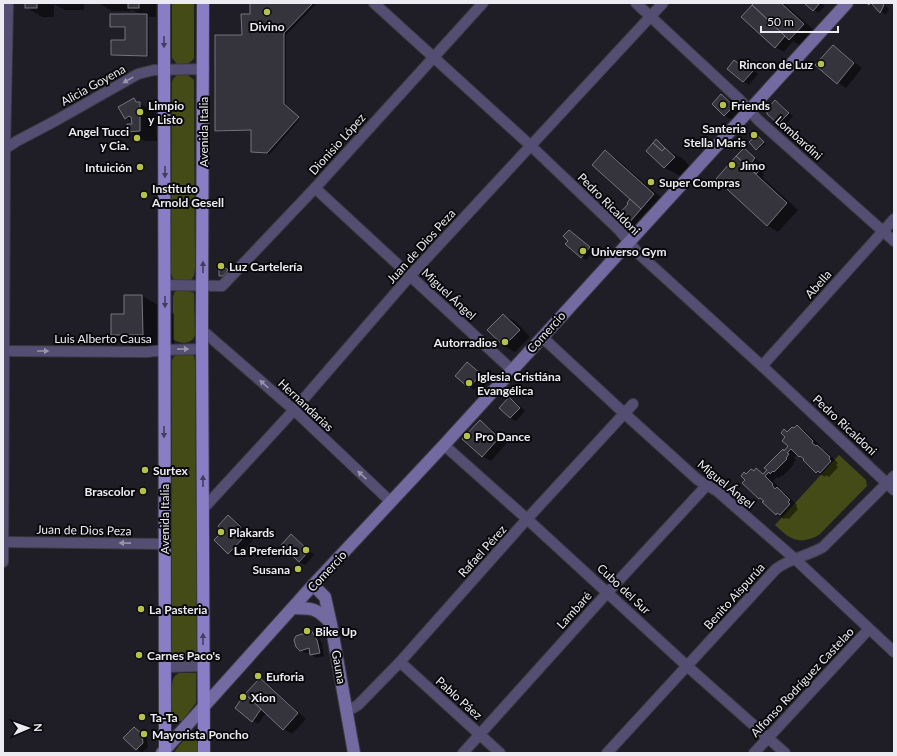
<svg xmlns="http://www.w3.org/2000/svg" width="897" height="756" font-family="Lato,sans-serif">
<style>
.green{fill:#454b16}
.shadow{fill:#0007}
.building{fill:#35343c;stroke:#76757f}
.lines{fill:none;stroke-linecap:round;stroke-linejoin:round}
.street-casing{stroke:#3c3b42;stroke-width:12}
.secondary-casing{stroke:#3c3b42;stroke-width:14}
.primary-casing{stroke:#3c3b42;stroke-width:14}
.street{stroke:#544f72;stroke-width:10}
.secondary{stroke:#726aa1;stroke-width:12}
.primary{stroke:#897ec5;stroke-width:12}
.oneway{fill:#433e5f}
.oneway2{fill:#9895ab}
.poi-dot{fill:#b4c24a;stroke:#09090c;stroke-width:1.5}
.labels{text-anchor:middle;dominant-baseline:central;stroke-width:4;stroke-linejoin:round;paint-order:stroke}
.poi-label{font-size:12px;font-weight:bold;fill:#ecebf1;stroke:#09090c;text-anchor:start}
.street-label{font-size:12px;fill:#ecebf1;stroke:#09090c}
</style>
<rect width="100%" height="100%" fill="#1f1e26"/>
<g class="green">
<path d="M172,3H194V58C190,65 184,64 177,64L172,58Z"/>
<path d="M177,75H188L194,80L195,268C194,284 189,281 175,281L173,279L171,273L172,82L173,79Z"/>
<path d="M176,291H189L194,293L195,335C193,344 180,345 173,339V297L174,293Z"/>
<path d="M192,354L194,356L195,361L197,657L195,659H174L172,658V360L175,355Z"/>
<path d="M839,455L866,480L867,486L819,535C798,546 790,539 775,525Z"/>
<path d="M179,673H196V703L182,721C178,721 176,721 174,718C171,714 171,684 173,680C174,676 176,675 179,673Z"/>
<path d="M190,737H193L197,741V753H174C178,747 183,739 190,737Z"/>
</g>
<g class="shadow">
<path d="M26,3H84V10H65L54,4V17H42L26,7Z"/>
<path d="M99,3H156V17H149V56H148V17H146V56H114L112,55L126,41V28H113L111,26L141,15L131,9V11H112Z"/>
<path d="M251,3H317L286,35V107L300,119L270,154L255,153L252,152V130L218,132L216,131L243,36L251,15Z"/>
<path d="M755,3H784L815,31L801,46L793,41L784,52L775,47Z"/>
<path d="M805,3H821L825,6L818,13Z"/>
<path d="M868,3H883L889,9L886,15L875,7V8Z"/>
<path d="M833,46L841,51L862,68L846,88L838,83Z"/>
<path d="M734,61L740,64L747,65L758,74L749,85L728,69Z"/>
<path d="M721,96L733,102L744,113L736,122L725,116L713,104Z"/>
<path d="M134,100L156,113L157,141H145L128,131L133,125V122L125,118Z"/>
<path d="M776,101L781,104L793,116L784,127L778,124Z"/>
<path d="M757,136L766,144L759,150L756,149Z"/>
<path d="M744,149L760,162L756,166L764,174L762,177L798,210L778,232L767,225L717,179Z"/>
<path d="M647,150H667L682,158L691,167L682,177L665,168Z"/>
<path d="M605,151L616,158L665,201L653,215L647,211L634,226L620,215L630,204L632,199Z"/>
<path d="M570,231L594,251L586,260L581,257L569,240Z"/>
<path d="M221,265L229,272L225,277L220,276Z"/>
<path d="M142,296L174,314V353H144L112,335L125,315Z"/>
<path d="M503,315L515,321L530,337L515,352L504,346Z"/>
<path d="M468,363L485,378L474,390L469,387Z"/>
<path d="M510,399L515,402L525,411L516,421L510,418Z"/>
<path d="M480,421L488,426L507,443L491,461L482,456Z"/>
<path d="M797,426L805,431L821,446L820,448L826,451L838,463L836,465L838,467L829,477L826,475L825,477L816,472L805,459L798,454L794,458L796,460L793,463L794,464L783,476L782,475L779,478L777,477L773,481L781,489L780,490L785,493L797,505L796,507L798,509L789,519L786,518L784,519L776,514L765,501L760,498L747,475L757,469L765,474L783,450L785,451L790,446L787,433Z"/>
<path d="M228,516L237,521L249,532L247,534L253,540L237,558L229,553L225,531Z"/>
<path d="M291,535L296,538L314,555L305,565L299,562Z"/>
<path d="M308,630L317,635L322,643L324,656L316,658L311,654L310,652L306,653L300,650Z"/>
<path d="M260,679L268,684L306,719L292,734L284,729L266,713L258,724L236,708Z"/>
<path d="M134,728L147,738L148,747L142,753L125,738Z"/>
</g>
<g class="building">
<rect x="25" y="3" width="12" height="5"/>
<rect x="128" y="3" width="11" height="5"/>
<path d="M250,3H313L284,33V104L299,117L267,153L251,152V130L215,131V35H242L241,14H250Z"/>
<path d="M754,3H781L804,24L789,40L752,5Z"/>
<path d="M804,3H820L813,11Z"/>
<path d="M866,3H882L884,5L880,13L871,3L869,5Z"/>
<path d="M752,5L785,36L775,48L741,17Z"/>
<path d="M110,14H147V56L111,55V40H125V27H110Z"/>
<path d="M833,45L854,63L837,84L815,65Z"/>
<path d="M734,60L739,64L742,60L754,70L743,82L727,69Z"/>
<path d="M721,94L734,106L724,116L712,104Z"/>
<path d="M134,98L136,102H140V131L127,132V124H132L131,117L129,116L125,119L118,107Z"/>
<path d="M775,100L789,113L778,124L767,114V109Z"/>
<path d="M757,135L764,142L756,150L749,142Z"/>
<path d="M656,139L665,148L662,151L653,143Z"/>
<path d="M653,143L662,151L665,148L675,157L664,168L646,151Z"/>
<path d="M744,148L755,158L751,163L760,170L756,174L736,156Z"/>
<path d="M605,150L654,194L641,209L592,165Z"/>
<path d="M736,156L787,203L767,226L716,179Z"/>
<path d="M630,199L641,209L628,224L618,215L628,204L627,203Z"/>
<path d="M569,230L590,247L581,258L565,244L568,241L563,236Z"/>
<path d="M219,263L228,270L223,276H219Z"/>
<path d="M124,295H142L143,335H111V314H124Z"/>
<path d="M503,314L520,330L504,346L487,330Z"/>
<path d="M467,362L481,374L469,388L455,376Z"/>
<path d="M509,397L520,408L510,418L499,408Z"/>
<path d="M480,420L499,438L482,457L462,439Z"/>
<path d="M797,425L813,441L812,443L816,446L817,445L830,457L829,459L831,461L820,473L818,471L816,473L803,460L804,459L800,456L799,457L791,449L787,453L789,454L786,458L787,459L774,472L773,471L770,474L769,472L765,476L773,484L772,485L775,489L777,487L790,500L788,502L790,504L780,515L777,513L776,515L762,502L764,501L760,498L759,499L742,483L745,480L741,476L744,472L746,474L751,469L754,471L756,468L763,474L767,470L764,468L783,449L784,451L788,446L782,441L785,437L781,433L784,429L787,432L792,427L794,428Z"/>
<path d="M228,515L241,527L240,529L246,535L228,554L214,540L223,531L218,526Z"/>
<path d="M291,534L309,551L299,562L281,545Z"/>
<path d="M307,628L311,630L317,640L320,653L310,655L309,648L300,651L296,647L294,640L296,636L302,634H305Z"/>
<path d="M260,678L298,713L283,730L245,694Z"/>
<path d="M245,694L261,709L252,722L235,708Z"/>
<path d="M134,727L142,734L143,743L136,750L123,738Z"/>
</g>
<g class="lines">
<defs>
<g id="street">
<path d="M374,3L531,146L619,230L638,253L762,366L894,490"/>
<path d="M636,3L740,100L758,120L894,241"/>
<path d="M3,150L17,141L55,121L138,74L154,70L204,69"/>
<path d="M315,188L512,370"/>
<path d="M165,285L222,286L315,188L483,3"/>
<path d="M202,330L294,410L391,502"/>
<path d="M542,337L625,414L698,480L717,491L795,559L894,652"/>
<path d="M3,351L147,352L164,350L202,349"/>
<path d="M762,366L894,219"/>
<path d="M444,445L527,519L687,666L785,753"/>
<path d="M203,509L294,410L410,276L663,3"/>
<path d="M3,542L164,544"/>
<path d="M3,562L5,149L8,3"/>
<path d="M400,662L500,753"/>
<path d="M165,667L203,666"/>
<path d="M346,709L353,708L358,705L400,662L527,519L633,404"/>
<path d="M463,753L608,592L707,485"/>
<path d="M607,753L776,569C790,558 808,556 823,547L894,476"/>
<path d="M754,753L869,629"/>
</g>
<g id="secondary">
<path d="M313,585L325,597L331,624L354,753"/>
<path d="M293,608C311,608 318,608 330,623"/>
<path d="M162,753L313,585L444,445L847,3"/>
</g>
<g id="primary">
<path d="M164,3L165,753"/>
<path d="M203,3L202,330L204,753"/>
</g>
</defs>
<use href="#street" class="street-casing"/>
<use href="#secondary" class="secondary-casing"/>
<use href="#primary" class="primary-casing"/>
<use href="#street" class="street"/>
<use href="#secondary" class="secondary"/>
<use href="#primary" class="primary"/>
</g>
<defs><path id="oneway-solid" d="M-6-.8H1V-3.2L6.5 0L1 3.2V.8H-6Z"/></defs>
<g class="oneway">
<use href="#oneway-solid" transform="translate(164 42) rotate(90)"/>
<use href="#oneway-solid" transform="translate(165 172) rotate(90)"/>
<use href="#oneway-solid" transform="translate(203 267) rotate(-90)"/>
<use href="#oneway-solid" transform="translate(165 302) rotate(90)"/>
<use href="#oneway-solid" transform="translate(164 432) rotate(90)"/>
<use href="#oneway-solid" transform="translate(203 481) rotate(-90)"/>
<use href="#oneway-solid" transform="translate(203 639) rotate(-90)"/>
</g>
<g class="oneway2">
<use href="#oneway-solid" transform="translate(128 80) rotate(151)"/>
<use href="#oneway-solid" transform="translate(183 349) rotate(-1)"/>
<use href="#oneway-solid" transform="translate(43 351)"/>
<use href="#oneway-solid" transform="translate(264 384) rotate(-138)"/>
<use href="#oneway-solid" transform="translate(362 475) rotate(-137)"/>
<use href="#oneway-solid" transform="translate(125 543) rotate(-179)"/>
</g>
<g class="poi-dot">
<circle cx="267" cy="12" r="4"/>
<circle cx="821" cy="64" r="4"/>
<circle cx="723" cy="105" r="4"/>
<circle cx="140" cy="112" r="4"/>
<circle cx="754" cy="135" r="4"/>
<circle cx="137" cy="138" r="4"/>
<circle cx="732" cy="165" r="4"/>
<circle cx="140" cy="167" r="4"/>
<circle cx="651" cy="182" r="4"/>
<circle cx="144" cy="195" r="4"/>
<circle cx="583" cy="251" r="4"/>
<circle cx="221" cy="266" r="4"/>
<circle cx="505" cy="342" r="4"/>
<circle cx="469" cy="383" r="4"/>
<circle cx="467" cy="436" r="4"/>
<circle cx="145" cy="470" r="4"/>
<circle cx="143" cy="491" r="4"/>
<circle cx="221" cy="532" r="4"/>
<circle cx="306" cy="550" r="4"/>
<circle cx="298" cy="569" r="4"/>
<circle cx="141" cy="609" r="4"/>
<circle cx="307" cy="631" r="4"/>
<circle cx="139" cy="655" r="4"/>
<circle cx="258" cy="676" r="4"/>
<circle cx="243" cy="697" r="4"/>
<circle cx="142" cy="717" r="4"/>
<circle cx="144" cy="734" r="4"/>
</g>
<g class="labels">
<g class="poi-label">
<text x="267" y="26" text-anchor="middle">Divino</text>
<text x="813" y="64" text-anchor="end">Rincon de Luz</text>
<text x="148" y="105">Limpio<tspan x="148" dy="14">y Listo</tspan></text>
<text x="731" y="105">Friends</text>
<text x="746" y="128" text-anchor="end">Santeria<tspan x="746" dy="14">Stella Maris</tspan></text>
<text x="129" y="131" text-anchor="end">Angel Tucci<tspan x="129" dy="14">y Cia.</tspan></text>
<text x="740" y="165">Jimo</text>
<text x="132" y="167" text-anchor="end">Intuición</text>
<text x="659" y="182">Super Compras</text>
<text x="152" y="188">Instituto<tspan x="152" dy="14">Arnold Gesell</tspan></text>
<text x="591" y="251">Universo Gym</text>
<text x="229" y="266">Luz Cartelería</text>
<text x="497" y="342" text-anchor="end">Autorradios</text>
<text x="477" y="376">Iglesia Cristiána<tspan x="477" dy="14">Evangélica</tspan></text>
<text x="475" y="436">Pro Dance</text>
<text x="153" y="470">Surtex</text>
<text x="135" y="491" text-anchor="end">Brascolor</text>
<text x="229" y="532">Plakards</text>
<text x="298" y="550" text-anchor="end">La Preferida</text>
<text x="290" y="569" text-anchor="end">Susana</text>
<text x="149" y="609">La Pasteria</text>
<text x="315" y="631">Bike Up</text>
<text x="147" y="655">Carnes Paco's</text>
<text x="266" y="676">Euforia</text>
<text x="251" y="697">Xion</text>
<text x="150" y="717">Ta-Ta</text>
<text x="152" y="734">Mayorista Poncho</text>
</g>
<g class="street-label">
<text transform="translate(93 85) rotate(-29)">Alicia Goyena</text>
<text transform="translate(203 132) rotate(-90)">Avenida Italia</text>
<text transform="translate(799 138) rotate(42)">Lombardini</text>
<text transform="translate(337 144) rotate(-48)">Dionisio López</text>
<text transform="translate(609 204) rotate(45)">Pedro Ricaldoni</text>
<text transform="translate(421 246) rotate(-48)">Juan de Dios Peza</text>
<text transform="translate(818 284) rotate(-48)">Abella</text>
<text transform="translate(449 294) rotate(43)">Miguel Ángel</text>
<text transform="translate(546 332) rotate(-48)">Comercio</text>
<text x="103" y="338">Luis Alberto Causa</text>
<text transform="translate(306 405) rotate(43)">Hernandarias</text>
<text transform="translate(845 425) rotate(43)">Pedro Ricaldoni</text>
<text transform="translate(726 484) rotate(39)">Miguel Ángel</text>
<text transform="translate(164 519) rotate(-90)">Avenida Italia</text>
<text transform="translate(84 530) rotate(1)">Juan de Dios Peza</text>
<text transform="translate(482 551) rotate(-48)">Rafael Pérez</text>
<text transform="translate(327 571) rotate(-47)">Comercio</text>
<text transform="translate(624 589) rotate(43)">Cubo del Sur</text>
<text transform="translate(734 596) rotate(-48)">Benito Aispurúa</text>
<text transform="translate(574 610) rotate(-48)">Lambaré</text>
<text transform="translate(339 667) rotate(80)">Gauna</text>
<text transform="translate(802 682) rotate(-47)">Alfonso Rodríguez Castelao</text>
<text transform="translate(459 698) rotate(42)">Pablo Páez</text>
</g>
</g>
<rect width="897" height="756" fill="none" stroke="#ecebf1" stroke-width="8"/>
<g transform="translate(28 728) rotate(88)" stroke="#09090c" stroke-width="3" paint-order="stroke">
<path d="M0-3L7 15L0 10L-7 15Z" fill="#ecebf1"/>
<text y="-6" font-size="11" font-weight="bold" text-anchor="middle" fill="#ecebf1">N</text>
</g>
<path d="M761 26v6h77v-6" fill="none" stroke="#ecebf1" stroke-width="2"/>
<text x="767" y="26" font-size="12" fill="#ecebf1" stroke="#09090c" stroke-width="3" paint-order="stroke">50 m</text>
</svg>
